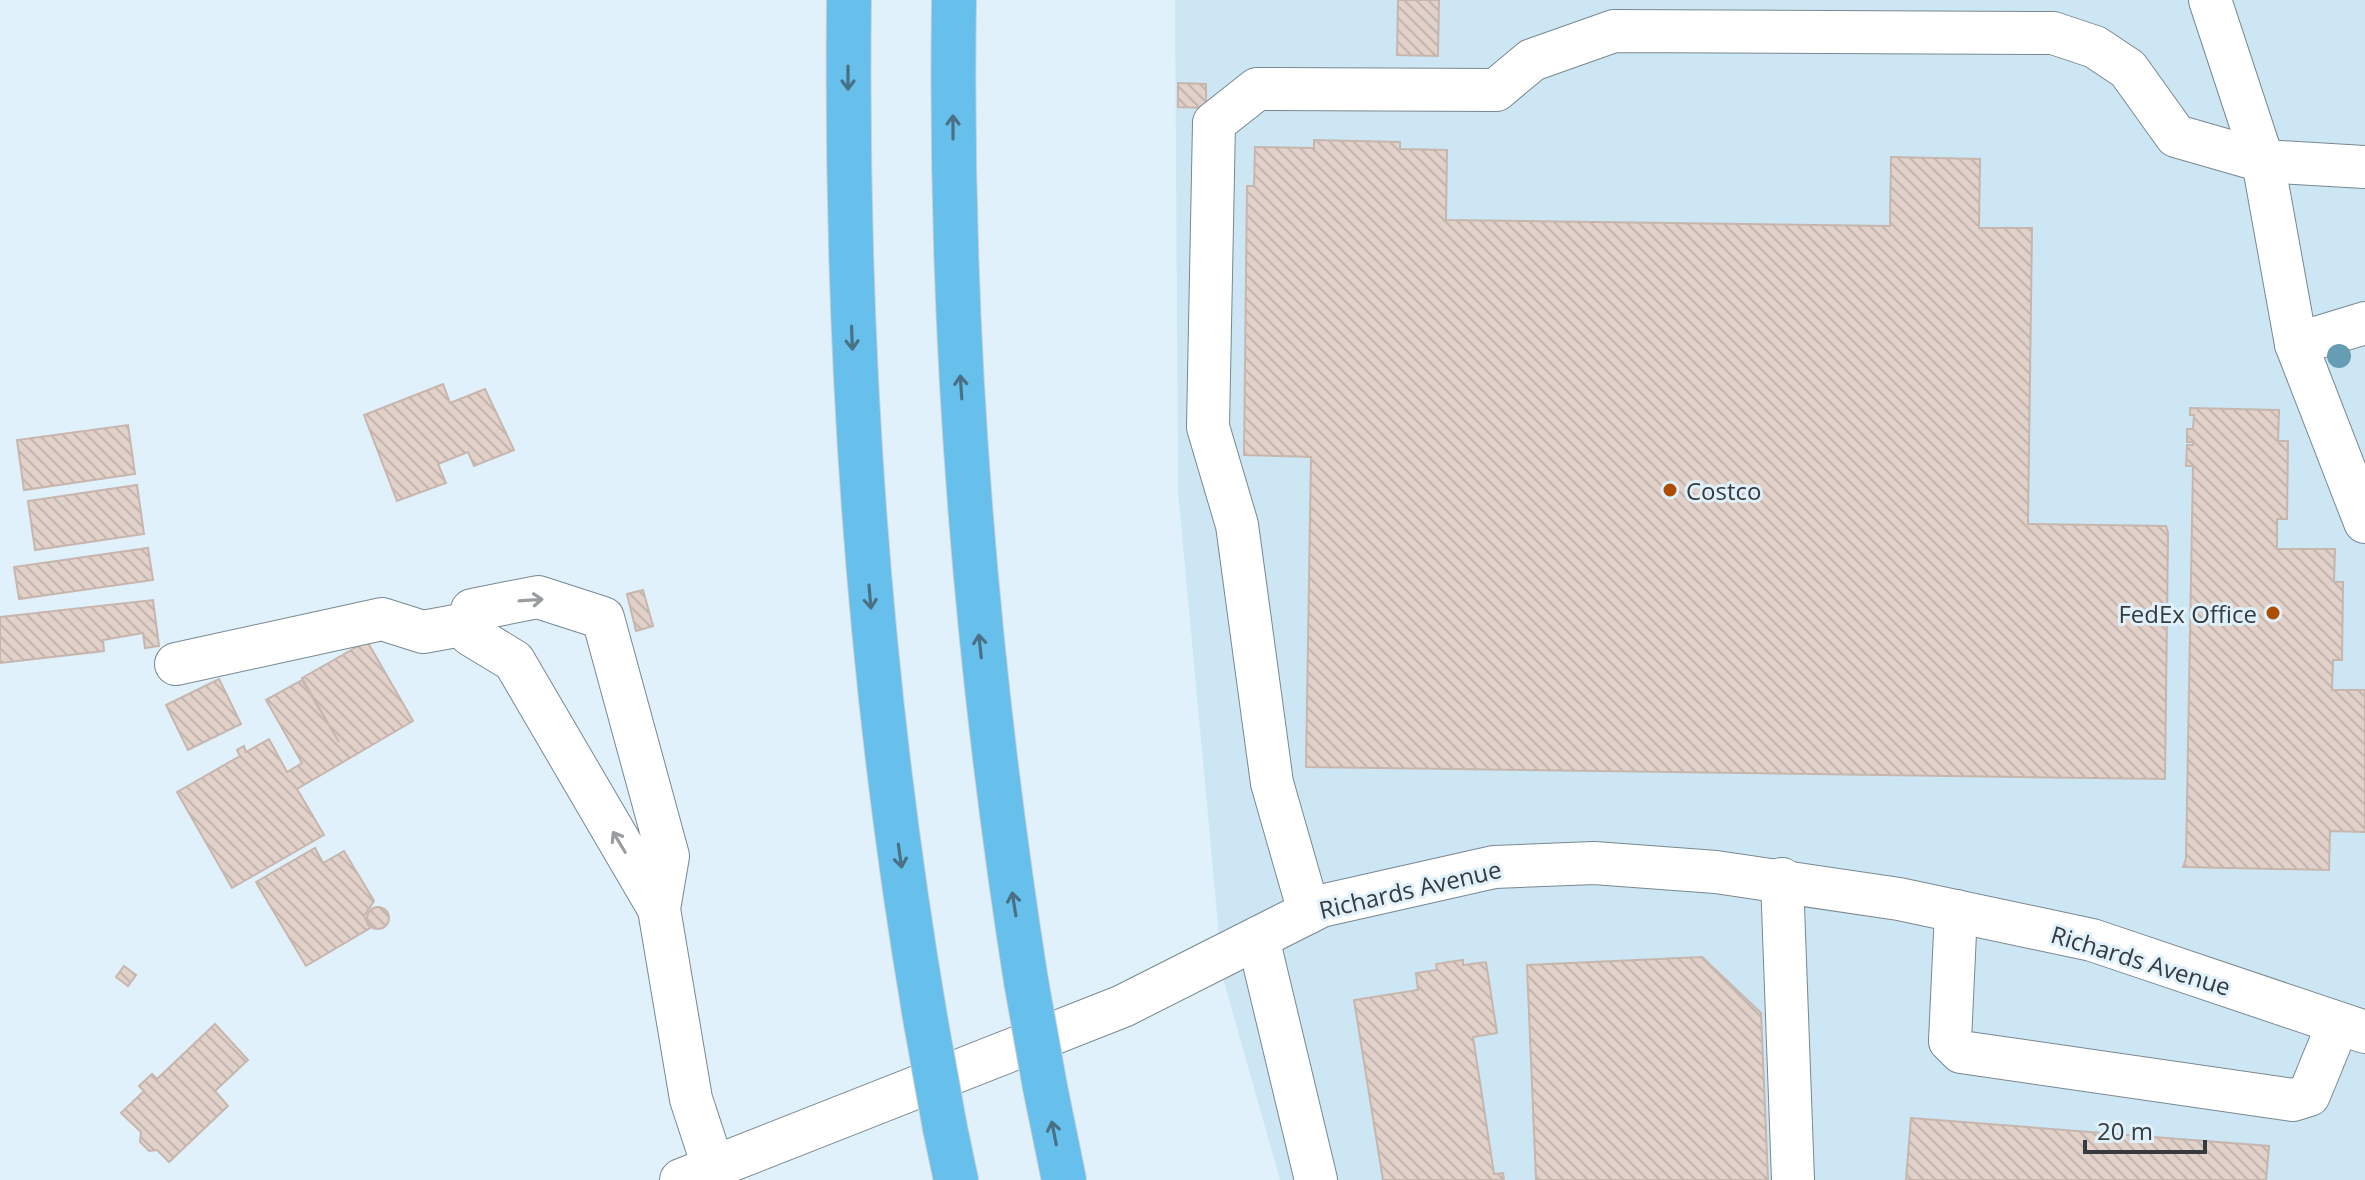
<svg xmlns="http://www.w3.org/2000/svg" width="2365" height="1180" font-family="'Open Sans',sans-serif">
<style>
.built{fill:#cde6f3}
.building{fill:url(#building-back-hatch);stroke:#c6b6ae;stroke-width:2}
.lines{fill:none;stroke-linecap:round;stroke-linejoin:round}
.minor-casing{stroke:#788890;stroke-width:44}
.highway-casing{stroke:#cfd0d1;stroke-width:46}
.minor{stroke:#fff;stroke-width:42}
.highway{stroke:#67c0ec;stroke-width:44}
.highway-bridge-casing{stroke:#cfd0d1;stroke-width:46;stroke-linecap:butt}
.highway-bridge{stroke:#67c0ec;stroke-width:44}
.tree{fill:#669db4}
.oneway{stroke:#497084}
.oneway2{stroke:#9a9d9f}
.poi-dot{fill:#ad4d02;stroke:#e1f1fb;stroke-width:3}
.labels{text-anchor:middle;dominant-baseline:central;stroke-width:6;stroke-linejoin:round;paint-order:stroke}
.poi-label{font-size:24px;fill:#353b3f;stroke:#e1f1fb;text-anchor:start}
.street-label{font-size:24px;fill:#353b3f;stroke:#e1f1fb}
</style>
<defs>
<pattern id="building-back-hatch" width="6" height="6" patternUnits="userSpaceOnUse" patternTransform="scale(2)"><rect width="6" height="6" fill="#e2d1c9"/><path d="M-1 5l2 2M0 0l6 6M5-1l2 2" fill="none" stroke="#c2b4ae"/></pattern>
</defs>
<rect width="100%" height="100%" fill="#e1f1fb"/>
<path class="built" d="M1175,0H2365V1180H1280L1223,978L1178,491Z"/>
<g class="building">
<path d="M1398,0H1439L1438,56L1397,55Z"/>
<path d="M1178,83L1206,84V108L1178,107Z"/>
<path d="M1314,140L1400,142V149L1447,150L1446,220L1890,226L1891,157L1980,159L1979,228H2032L2028,524L2166,526L2168,533L2165,779L1306,767L1311,457L1244,455L1247,186H1254L1255,147L1314,148Z"/>
<path d="M443,384L450,403L485,389L514,450L474,466L468,452L438,464L446,483L397,501L364,415Z"/>
<path d="M2190,408L2279,410L2278,441H2288L2287,519H2277V549H2335L2334,582H2343L2342,660H2333L2332,690H2365V832L2330,831L2329,870L2183,867L2186,859L2193,466H2186L2187,445H2193V442H2187V429H2193L2194,415H2190Z"/>
<path d="M128,425L135,474L24,490L17,440Z"/>
<path d="M137,485L144,534L35,550L28,501Z"/>
<path d="M148,548L153,580L19,599L14,567Z"/>
<path d="M643,590L653,626L636,631L627,594Z"/>
<path d="M153,600L159,646L145,648L143,633L103,640L104,651L0,663V617Z"/>
<path d="M367,641L413,721L297,789L324,835L232,888L177,792L240,756L237,750L244,746L246,752L269,739L287,772L302,763L266,700L302,680L339,742L302,678Z"/>
<path d="M219,679L241,724L188,750L166,705Z"/>
<path d="M315,848L323,863L344,851L374,901L364,916L370,928L306,966L256,882Z"/>
<circle cx="378" cy="918" r="11"/>
<path d="M1702,957L1761,1013L1768,1180H1536L1527,965Z"/>
<path d="M1463,960V965L1486,962L1497,1033L1473,1037L1494,1174L1503,1173L1504,1180H1383L1354,1000L1418,990L1416,973L1437,970L1436,964Z"/>
<path d="M124,966L136,975L128,986L116,977Z"/>
<path d="M215,1024L248,1060L215,1091L228,1106L169,1162L157,1150L149,1151L140,1142L141,1132L121,1113L144,1091L139,1086L152,1074L157,1079Z"/>
<path d="M1911,1118L2269,1146L2266,1180H1906Z"/>
</g>
<g class="lines">
<defs>
<g id="minor">
<path d="M2210,0L2263,161L2296,344L2365,522"/>
<path d="M2296,344L2365,323"/>
<path d="M176,664L382,619L423,632L472,623"/>
<path d="M1782,879L1793,1180"/>
<path d="M659,909L514,661L471,635L472,610L538,597L603,618L668,856L659,909L691,1099L713,1166"/>
<path d="M1956,911L1950,1041L1961,1052L2293,1100L2309,1095L2338,1024"/>
<path d="M1309,912L1272,783L1237,525L1208,427L1214,123L1257,89L1496,90L1532,60L1614,31L2053,33L2095,47L2128,69L2176,136L2263,161L2365,167"/>
<path d="M1258,938L1316,1180"/>
<path d="M681,1180L1123,1006L1321,906L1494,867L1594,863L1716,872L1899,899L2092,940L2365,1032"/>
</g>
<g id="highway">
<path d="M849,0C845,343 868,684 926,1023"/>
<path d="M954,0C949,330 975,656 1026,981"/>
<path d="M1045,1087L1064,1180"/>
<path d="M945,1128L956,1180"/>
</g>
</defs>
<use href="#minor" class="minor-casing"/>
<use href="#highway" class="highway-casing"/>
<use href="#minor" class="minor"/>
<use href="#highway" class="highway"/>
<defs>
<g id="highway-bridge">
<path d="M1026,981L1045,1087"/>
<path d="M926,1023L945,1128"/>
</g>
</defs>
<use href="#highway-bridge" class="highway-bridge-casing"/>
<use href="#highway-bridge" class="highway-bridge"/>
</g>
<circle class="tree" cx="2339" cy="356" r="12"/>
<defs><path id="oneway-shaft" d="M-6 0H5M1.5-3L5.5 0L1.5 3" fill="none" stroke-width="1.6" stroke-linecap="round" stroke-linejoin="round" transform="scale(2)"/></defs>
<g class="oneway">
<use href="#oneway-shaft" transform="translate(848 78) rotate(90)"/>
<use href="#oneway-shaft" transform="translate(953 127) rotate(-90)"/>
<use href="#oneway-shaft" transform="translate(852 338) rotate(88)"/>
<use href="#oneway-shaft" transform="translate(961 387) rotate(-94)"/>
<use href="#oneway-shaft" transform="translate(870 597) rotate(85)"/>
<use href="#oneway-shaft" transform="translate(980 646) rotate(-96)"/>
<use href="#oneway-shaft" transform="translate(900 856) rotate(82)"/>
<use href="#oneway-shaft" transform="translate(1014 904) rotate(-99)"/>
<use href="#oneway-shaft" transform="translate(1054 1133) rotate(-101)"/>
</g>
<g class="oneway2">
<use href="#oneway-shaft" transform="translate(531 600) rotate(-4)"/>
<use href="#oneway-shaft" transform="translate(619 842) rotate(-121)"/>
</g>
<g class="poi-dot">
<circle cx="1670" cy="490" r="8"/>
<circle cx="2273" cy="613" r="8"/>
</g>
<g class="labels">
<g class="poi-label">
<text x="1686" y="490">Costco</text>
<text x="2257" y="613" text-anchor="end">FedEx Office</text>
</g>
<g class="street-label">
<text transform="translate(1410 889) rotate(-13)">Richards Avenue</text>
<text transform="translate(2141 960) rotate(17)">Richards Avenue</text>
</g>
</g>
<path d="M2085 1140v12h120v-12" fill="none" stroke="#353b3f" stroke-width="4"/>
<text x="2097" y="1140" font-size="24" fill="#353b3f" stroke="#e1f1fb" stroke-width="6" paint-order="stroke">20 m</text>
</svg>
